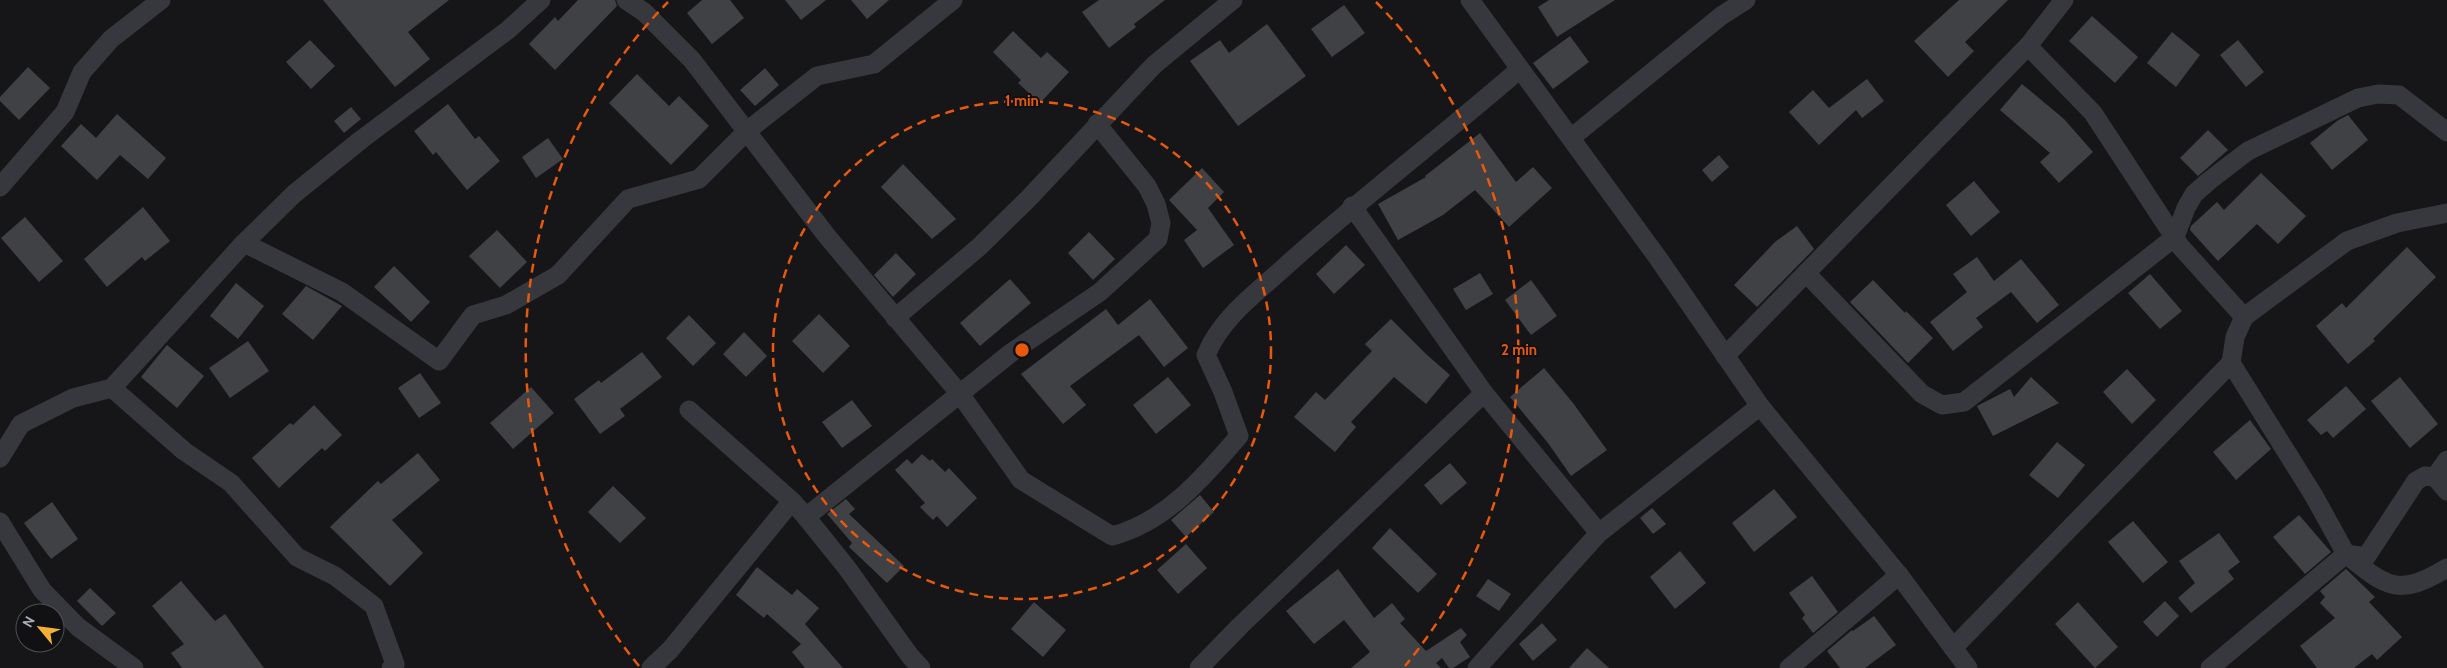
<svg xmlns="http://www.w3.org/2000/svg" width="2447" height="668" font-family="Cabin,sans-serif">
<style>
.building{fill:#404145}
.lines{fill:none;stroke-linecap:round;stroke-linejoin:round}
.minor{stroke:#37383d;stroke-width:19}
.ring{fill:none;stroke:#e8590c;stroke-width:2.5;stroke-dasharray:9 6}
.centre{fill:#e8590c;stroke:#111113;stroke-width:2.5}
.ring-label{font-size:15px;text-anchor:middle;font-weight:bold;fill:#e8590c;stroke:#111113;stroke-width:4;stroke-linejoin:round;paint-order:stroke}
</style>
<rect width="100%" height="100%" fill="#161618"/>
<g class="building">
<path d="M323,0H449L408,32L430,59L395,87Z"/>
<path d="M578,0H615L617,6L555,70L529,44L555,17L558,21Z"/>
<path d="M702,0H730L744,18L712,44L687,13Z"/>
<path d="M785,0H826L801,20Z"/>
<path d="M851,0H889L867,19Z"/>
<path d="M1099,0H1165L1134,24L1136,27L1109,48L1082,12Z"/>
<path d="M1549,0H1615L1557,37L1538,7Z"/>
<path d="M1959,0H2008L1965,42L1974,51L1948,77L1914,41Z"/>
<path d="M1344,5L1365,33L1332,57L1311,29Z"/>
<path d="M2092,16L2138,57L2115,83L2069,41Z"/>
<path d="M1267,24L1306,76L1238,126L1190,61L1220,40L1229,53Z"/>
<path d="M1013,31L1041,58L1047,52L1069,72L1040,103L1018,83L1021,80L993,52Z"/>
<path d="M2172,32L2200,55L2176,87L2147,63Z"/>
<path d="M1570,36L1589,62L1553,89L1533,63Z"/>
<path d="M310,40L335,66L311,89L286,62Z"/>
<path d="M2238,40L2264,72L2246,87L2220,55Z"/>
<path d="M28,67L50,88L19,120L0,101V97Z"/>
<path d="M765,68L779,85L755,106L740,90Z"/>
<path d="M637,74L669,106L679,96L709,126L671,165L609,103Z"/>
<path d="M1867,79L1884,101L1862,118L1856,110L1819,145L1789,112L1813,90L1829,108Z"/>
<path d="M2022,84L2064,119L2093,152L2059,183L2040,162L2050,153L2000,110Z"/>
<path d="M448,104L475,139L479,136L500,161L467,190L436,152L433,155L414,131Z"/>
<path d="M351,107L361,119L344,133L334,121Z"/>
<path d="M117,114L166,158L148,179L120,155L97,180L61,146L81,124L96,138Z"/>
<path d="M2348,115L2368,140L2332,170L2310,143L2337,121Z"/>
<path d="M2208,130L2228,150L2198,176L2180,158Z"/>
<path d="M1480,133L1516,182L1533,167L1552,188L1509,227L1475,190L1443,215L1398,240L1378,204L1426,177L1425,176Z"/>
<path d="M548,138L563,159L536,178L522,157Z"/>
<path d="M1719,155L1729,167L1712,182L1702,170Z"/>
<path d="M903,164L956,219L932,239L881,187Z"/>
<path d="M1202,168L1224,192L1208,208L1234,245L1203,268L1184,240L1197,230L1169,200Z"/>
<path d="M2261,173L2306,216L2278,244L2257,224L2218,261L2190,230L2191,226L2217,202L2224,210Z"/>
<path d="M1974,181L2000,212L1971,236L1946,205Z"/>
<path d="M143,207L170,241L145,261L142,257L107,287L84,259Z"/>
<path d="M25,217L63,261L39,282L1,238Z"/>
<path d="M1797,226L1814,249L1757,307L1734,285L1775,242Z"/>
<path d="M497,230L527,262L500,288L469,256Z"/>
<path d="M1089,232L1115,259L1093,280L1068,253Z"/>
<path d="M1346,245L1365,265L1334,294L1316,274Z"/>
<path d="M2407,247L2436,277L2373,339L2375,341L2348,364L2316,326L2342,303L2346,308Z"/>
<path d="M896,253L916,274L893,297L874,275Z"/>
<path d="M1977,257L1994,281L2021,259L2059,305L2037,323L2011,292L1976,318L1983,327L1953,351L1930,322L1967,292L1953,274Z"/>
<path d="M394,266L430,302L411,322L374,287Z"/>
<path d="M1480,273L1493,294L1466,310L1453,289Z"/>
<path d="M2150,274L2182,311L2160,329L2128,293Z"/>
<path d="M1010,279L1031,303L980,346L960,323Z"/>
<path d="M1531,280L1557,316L1531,335L1505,300Z"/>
<path d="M1873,280L1905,313L1906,311L1933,338L1908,363L1850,302Z"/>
<path d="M236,283L264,306L238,339L210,316Z"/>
<path d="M306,286L342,306L313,340L282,314Z"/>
<path d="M1150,299L1188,348L1164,367L1139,335L1070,386L1086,405L1063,424L1021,374L1106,309L1118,325Z"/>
<path d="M819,314L850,346L823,373L792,341Z"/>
<path d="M689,315L716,343L693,366L666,338Z"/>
<path d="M1391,319L1426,354L1450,375L1426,404L1394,377L1351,422L1356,427L1335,452L1294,417L1316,392L1325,400L1372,351L1365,344Z"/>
<path d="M744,332L767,356L746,377L723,354Z"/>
<path d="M248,341L269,371L230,398L209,368Z"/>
<path d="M167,345L204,376L177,408L141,377Z"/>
<path d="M642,352L662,377L620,409L625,416L600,434L574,399L599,380L601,383Z"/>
<path d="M1544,368L1573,403L1607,450L1571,476L1548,443L1510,397Z"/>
<path d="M2127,369L2156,400L2132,424L2103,392Z"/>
<path d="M420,373L441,403L419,418L398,388Z"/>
<path d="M1168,377L1191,405L1156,434L1133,405Z"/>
<path d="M2031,377L2059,403L1993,436L1977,406L2010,389L2014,397Z"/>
<path d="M2400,377L2438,424L2410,448L2371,401Z"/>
<path d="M2346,386L2366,409L2333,438L2327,431L2321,435L2307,420Z"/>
<path d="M531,387L554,413L513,449L490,423Z"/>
<path d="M852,400L872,426L842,448L822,422Z"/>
<path d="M314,405L342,435L325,451L322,448L279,488L252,458L290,423L293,425Z"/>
<path d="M2250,420L2271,449L2236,480L2213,452Z"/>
<path d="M2057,442L2085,465L2058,498L2029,475Z"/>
<path d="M418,453L440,480L392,520L423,553L390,586L330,527L378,481L381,484Z"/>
<path d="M922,454L930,461L932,459L945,472L949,468L977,498L947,527L937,516L933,520L920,507L925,503L895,470L907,459L912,464Z"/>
<path d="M1450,463L1467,483L1441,505L1424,485Z"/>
<path d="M613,486L646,518L620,543L588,512Z"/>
<path d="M1774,489L1797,517L1754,552L1732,523Z"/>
<path d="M1200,495L1214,512L1186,537L1171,520Z"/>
<path d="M846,499L855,509L849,514L904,566L887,583L849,547L852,543L827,514Z"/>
<path d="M52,502L78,539L51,559L24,523Z"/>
<path d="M1652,508L1666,524L1653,534L1640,518Z"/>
<path d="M2299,515L2331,552L2305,574L2273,537Z"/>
<path d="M2133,521L2168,562L2143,583L2108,542Z"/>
<path d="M1390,528L1437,574L1418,593L1372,548Z"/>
<path d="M2219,533L2240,562L2228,571L2234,579L2191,613L2178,598L2195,583L2179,561Z"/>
<path d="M1186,544L1207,568L1178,594L1157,570Z"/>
<path d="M1680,551L1706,583L1675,609L1650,577Z"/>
<path d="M757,567L792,595L797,589L819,608L805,624L843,668H805L792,652L801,644L767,614L764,618L736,595Z"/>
<path d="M1338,569L1374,618L1392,603L1405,619L1400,623L1426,651L1461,628L1467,635L1460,642L1470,657L1453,668H1449L1442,658L1436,663L1441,668H1351L1370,652L1344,620L1314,644L1286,611Z"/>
<path d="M2346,569L2375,597L2369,602L2402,637L2377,660L2372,654L2354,668H2317L2300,646L2335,618L2320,603L2325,597L2320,591Z"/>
<path d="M1812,576L1838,612L1813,633L1802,618L1805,615L1789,593Z"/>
<path d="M1488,579L1511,594L1499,611L1476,596Z"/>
<path d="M181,581L215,621L225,614L264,668H182L171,653L184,644L152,606Z"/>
<path d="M90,588L116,613L102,626L77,601Z"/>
<path d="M2165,601L2179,616L2157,637L2143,622Z"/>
<path d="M1034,602L1066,630L1043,657L1011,629Z"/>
<path d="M2078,602L2118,647L2095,668L2055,624Z"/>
<path d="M1874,616L1896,645L1865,668H1840L1827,651L1852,630L1853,631Z"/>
<path d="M1542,623L1557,640L1533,661L1519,644Z"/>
<path d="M1587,648L1609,668H1569Z"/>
</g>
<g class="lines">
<g class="minor">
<path d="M626,0L644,12L692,60L826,235L960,394L1021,480L1112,536C1166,522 1204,477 1239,436L1223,392L1206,355C1222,316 1259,291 1289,263C1364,196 1444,135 1520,69"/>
<path d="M1470,0L1658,258L1760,406L1899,575L1968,668"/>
<path d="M2028,46L2093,113L2180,246L2244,317L2347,241L2397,223L2447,213"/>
<path d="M1571,138L1721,16L1746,0"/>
<path d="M0,187L65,112L82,72L111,39L161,0"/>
<path d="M1352,206L1484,393L1599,533"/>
<path d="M244,243L342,292L439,361L473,315L506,305L558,275L628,199L699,179L747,131L817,76L874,64L953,0"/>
<path d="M1806,273L1922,394L1942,405L1964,402L2175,237L2186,208L2194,194L2210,180L2248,151L2358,98L2378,94L2399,95L2447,132"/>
<path d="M895,318L979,247L1028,199L1154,65L1233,0"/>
<path d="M1725,356L2028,46L2064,0"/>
<path d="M689,410L792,501L806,517L1012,352L1100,292L1158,239L1161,223L1156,204L1147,186L1097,124"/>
<path d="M0,458L21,424L73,398L112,388"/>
<path d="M2447,460L2435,477L2447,491"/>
<path d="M806,517L847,568L910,656L921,668"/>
<path d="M0,522L42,590L78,627L134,668"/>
<path d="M2346,554L2366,557L2416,481L2425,476L2435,477"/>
<path d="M2346,554C2387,588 2399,597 2447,568"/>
<path d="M1953,648L2231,363"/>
<path d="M391,668L395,664L374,606L335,576L297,557L231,483L184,451L112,388L244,243L294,194L362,139L508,30L541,0"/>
<path d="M651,668L670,650L792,501"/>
<path d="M1199,668L1240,626L1484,393"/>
<path d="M1477,668L1599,533L1760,406"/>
<path d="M1789,668L1899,575"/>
<path d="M2210,668L2346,554L2314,496L2231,363L2235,337L2244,317"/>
</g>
</g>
<g class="ring">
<circle cx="1022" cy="350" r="249"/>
<path d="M639 666A497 497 0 0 1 668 2M1376 2A497 497 0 0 1 1405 666"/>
</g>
<circle cx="1022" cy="350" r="8" class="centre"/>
<g class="ring-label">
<text x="1022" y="106">1 min</text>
<text x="1519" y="355">2 min</text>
</g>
<g transform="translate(40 628) rotate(299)"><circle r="24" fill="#111113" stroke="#4d4f55"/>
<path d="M0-4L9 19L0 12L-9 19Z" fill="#f2b134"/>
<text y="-8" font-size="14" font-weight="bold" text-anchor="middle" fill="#a8adb8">N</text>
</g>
</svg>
